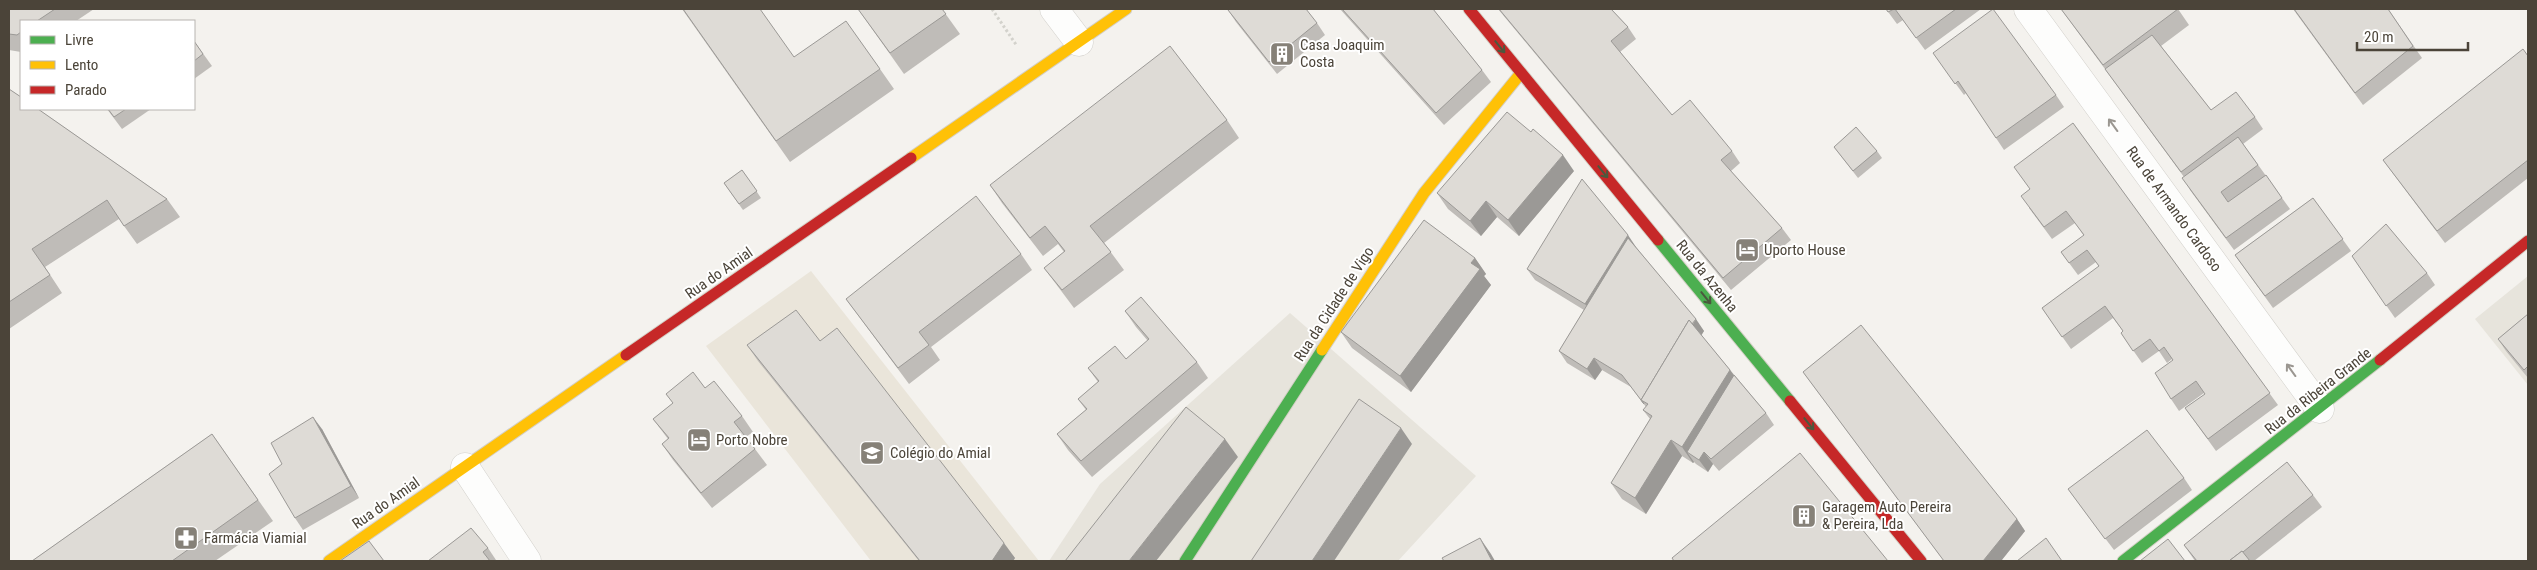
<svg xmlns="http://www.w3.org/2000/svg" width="2537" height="570" font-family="'Roboto Condensed',sans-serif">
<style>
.residential{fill:#e7e4dc}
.education{fill:#eae5da}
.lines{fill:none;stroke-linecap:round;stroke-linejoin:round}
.street-casing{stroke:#d2d0cb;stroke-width:29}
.fast-casing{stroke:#d3cfc5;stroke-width:13}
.slow-casing{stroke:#d3cfc5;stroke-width:13}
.jam-casing{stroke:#d3cfc5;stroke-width:13}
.path{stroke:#d3d2cc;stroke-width:3;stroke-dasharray:2.5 2.5;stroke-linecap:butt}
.street{stroke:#fdfdfc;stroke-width:28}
.fast{stroke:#4caf50;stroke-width:11}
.slow{stroke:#ffc107;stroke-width:11}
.jam{stroke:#c62828;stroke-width:11}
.wall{fill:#bfbcb8}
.shaded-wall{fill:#9b9996}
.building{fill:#dedbd6;stroke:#9b9996}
.oneway{stroke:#4b593e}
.oneway2{stroke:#9b9791}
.labels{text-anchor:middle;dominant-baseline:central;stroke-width:4;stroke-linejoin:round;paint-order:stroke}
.poi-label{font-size:15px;fill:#4b4439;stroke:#fff;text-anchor:start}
.street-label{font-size:15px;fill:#4b4439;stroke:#fff}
</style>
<rect width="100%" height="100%" fill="#f4f2ee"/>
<g class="residential">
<path d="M2528,276V385L2475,319Z"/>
<path d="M1290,313L1476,476L1398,561H1049L1100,484Z"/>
</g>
<path class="education" d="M811,271L1039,561H871L706,346Z"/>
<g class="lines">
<defs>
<g id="street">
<path d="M1054,9L1079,42"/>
<path d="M2028,9L2320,409"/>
<path d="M465,467L527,561"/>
</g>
<g id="fast">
<path d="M1658,240L1790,401"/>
<path d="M1185,561L1322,350"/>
<path d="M2123,561L2380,360"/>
</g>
<g id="slow">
<path d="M911,158L1126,9"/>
<path d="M1322,350L1424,193L1521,73"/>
<path d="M329,561L626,355"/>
</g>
<g id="jam">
<path d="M1469,9L1658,240"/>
<path d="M626,355L911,158"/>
<path d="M2380,360L2528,241"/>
<path d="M1790,401L1921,561"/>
</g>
</defs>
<use href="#street" class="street-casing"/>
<use href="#fast" class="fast-casing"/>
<use href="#slow" class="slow-casing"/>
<use href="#jam" class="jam-casing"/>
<path class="path" d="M992,9L1017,46"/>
<use href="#street" class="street"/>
<use href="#fast" class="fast"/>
<use href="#slow" class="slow"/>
<use href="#jam" class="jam"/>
</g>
<g class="wall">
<path d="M9,9H94L76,21H21V52L9,50Z"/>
<path d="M682,9L794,57L880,69L894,89L790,162Z"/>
<path d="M858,9H942L960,34L904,74Z"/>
<path d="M1340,9H1433L1482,70L1491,82L1444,125Z"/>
<path d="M1498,9H1611L1628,27L1636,39L1620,52L1672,115L1732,151L1740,163L1731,171L1782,228L1791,240L1731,290Z"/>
<path d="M1886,9H1981L1925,50L1903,20L1897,24Z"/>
<path d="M2061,9H2178L2189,25L2161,46L2211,110L2255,117L2263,129L2243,144L2290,209L2234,250L2190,190L2184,177Z"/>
<path d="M2293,9H2388L2422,58L2363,105Z"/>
<path d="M1228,10L1317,23L1325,35L1277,74L1236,22Z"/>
<path d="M194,41L212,66L194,79Z"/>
<path d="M1933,53L2056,95L2064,107L2004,150L1966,93L1964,95Z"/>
<path d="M2528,56V178L2445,243L2383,160Z"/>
<path d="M9,89L167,199L180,217L137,244L119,219L45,267L62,293L9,329Z"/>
<path d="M107,109H151L122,129Z"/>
<path d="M1227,120L1239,138L1104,243L1124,270L1074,308L1044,268L1064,252L1058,244L1043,256L1002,203L990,185Z"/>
<path d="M2073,123L2278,405L2216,451L2185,408L2205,394L2204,393L2179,411L2171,399L2172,359L2167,363L2159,351L2142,363L2121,333L2123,331L2113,318L2071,349L2042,308L2099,267L2096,262L2078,275L2061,252L2084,236L2075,223L2052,239L2029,208L2030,189Z"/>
<path d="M1834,147L1877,151L1882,158L1858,178Z"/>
<path d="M742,170L761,198L743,210L724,183Z"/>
<path d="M1574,171L1519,236L1497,217L1481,236L1448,209L1437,193Z"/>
<path d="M2313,198L2351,251L2273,308L2235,255Z"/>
<path d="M1636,247L1704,331L1701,335L1766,413L1774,425L1719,471L1713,464L1708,472L1696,464L1694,462L1693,463L1682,456L1646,514L1622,499L1611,483L1650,419L1643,410L1646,407L1631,387L1602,370L1595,380L1567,363L1559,351L1584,310L1535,280L1527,269Z"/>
<path d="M1021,254L1032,270L931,347L940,360L909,384L846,299Z"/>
<path d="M2352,256L2427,273L2435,285L2395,318Z"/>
<path d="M1475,258L1486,274L1484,276L1491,285L1411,392L1352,348L1341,332Z"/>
<path d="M1125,311L1197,362L1208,378L1092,477L1068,450L1057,434L1086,410L1078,399L1098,382L1088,368L1126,359L1148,341L1136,327Z"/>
<path d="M2528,314V378L2506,351L2498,339Z"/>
<path d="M820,341L1015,558L1013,561H919L758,361L747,345Z"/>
<path d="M1803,372L2017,519L2025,531L2001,561H1944Z"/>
<path d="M705,388L742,416L753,432L746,437L767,465L712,508L673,460L662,444L668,439L653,419L673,403L666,394Z"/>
<path d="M322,429L359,498L303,530L295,518L282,464Z"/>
<path d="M212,434L273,521L215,561H32Z"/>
<path d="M2184,478L2192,490L2114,550L2068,489Z"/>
<path d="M2313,495L2322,507L2254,561H2195L2184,545Z"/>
<path d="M488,548L496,560L495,561H428Z"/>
</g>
<g class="shaded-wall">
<path d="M1563,155L1574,171L1519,236L1508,220Z"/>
<path d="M1486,201L1497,217L1481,236L1470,221Z"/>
<path d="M1628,235L1636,247L1593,316L1585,304Z"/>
<path d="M1475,258L1486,274L1484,276L1491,285L1411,392L1400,376L1471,263Z"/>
<path d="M1696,319L1704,331L1654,413L1648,404Z"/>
<path d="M1594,358L1602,370L1595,380L1587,369Z"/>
<path d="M1730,370L1741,385L1687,452L1694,462L1693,463L1682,447Z"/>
<path d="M313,417L322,429L359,498L351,486Z"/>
<path d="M1401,428L1412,444L1334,561H1312Z"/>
<path d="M1225,439L1238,457L1156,561H1129Z"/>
<path d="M1671,440L1682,456L1646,514L1635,498Z"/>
<path d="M1704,452L1713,464L1708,472L1699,460Z"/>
<path d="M2017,519L2025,531L2001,561H1983Z"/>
<path d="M1480,538L1491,554L1495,561H1492Z"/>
<path d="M1004,543L1015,558L1013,561H992Z"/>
</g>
<g class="building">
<path d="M9,9H55L37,21H21V32L17,35L9,34Z"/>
<path d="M683,9H760L794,57L846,21L880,69L776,141Z"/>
<path d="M858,9H942L946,14L890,53Z"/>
<path d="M1229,9H1306L1317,23L1269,62L1228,10Z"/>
<path d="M1342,9H1433L1482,70L1436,113Z"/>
<path d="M1499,9H1611L1628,27L1611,41L1672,115L1690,100L1732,151L1721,160L1782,228L1723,278Z"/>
<path d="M1886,9H1894L1888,12Z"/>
<path d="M1895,9H1956L1916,38Z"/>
<path d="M1993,9L2056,95L1996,138L1958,81L1955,84L1933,53Z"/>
<path d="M2061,9H2178L2103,65Z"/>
<path d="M2294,9H2388L2413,46L2355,93Z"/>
<path d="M2152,35L2211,110L2236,92L2255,117L2181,172L2105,69Z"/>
<path d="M194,41L203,54L194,61Z"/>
<path d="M1170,46L1227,120L1090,226L1111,252L1062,290L1044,268L1065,251L1045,226L1030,238L990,185Z"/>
<path d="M2523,49L2528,56V160L2437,231L2383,160Z"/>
<path d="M9,89L21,97V109H38L167,199L124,226L107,200L32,249L50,275L9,302Z"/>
<path d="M108,109H126L114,117Z"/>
<path d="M1507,112L1531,132L1533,129L1563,155L1508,220L1486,201L1470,221L1437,193Z"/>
<path d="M2073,123L2270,393L2208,439L2185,408L2205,394L2196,381L2171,399L2155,373L2173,360L2164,347L2159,351L2150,339L2133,351L2121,333L2123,331L2105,306L2062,337L2042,308L2099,266L2087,250L2069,263L2061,252L2084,235L2066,211L2044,227L2021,196L2030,189L2014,167Z"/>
<path d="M1856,127L1877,151L1853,171L1834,147Z"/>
<path d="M2238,137L2258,165L2221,192L2228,202L2266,175L2282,198L2226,238L2182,178Z"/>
<path d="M742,170L757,191L739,204L724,183Z"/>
<path d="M1582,179L1628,235L1585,304L1527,269Z"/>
<path d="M976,196L1021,254L919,332L929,345L898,368L846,299Z"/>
<path d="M2313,198L2343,239L2265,296L2235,255Z"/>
<path d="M1424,220L1475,258L1471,263L1480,269L1400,376L1341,332Z"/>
<path d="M2386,224L2427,273L2386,306L2352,256Z"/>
<path d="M1628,238L1696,319L1692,324L1689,320L1641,400L1644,404L1622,375L1594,358L1587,369L1559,351Z"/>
<path d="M1141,297L1197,362L1081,461L1057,434L1087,409L1078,399L1099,381L1088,368L1115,346L1126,359L1149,339L1125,311Z"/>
<path d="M796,310L820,341L837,328L1004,543L992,561H920L747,345Z"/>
<path d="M2528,314V366L2524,370L2498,339Z"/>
<path d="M1689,320L1730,370L1682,447L1671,440L1635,498L1611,483L1652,416L1643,410L1648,404L1641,400Z"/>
<path d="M1861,325L2017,519L1983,561H1944L1803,372Z"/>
<path d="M693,372L705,388L714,381L742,416L734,422L755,449L701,493L662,444L669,438L653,419L673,403L666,394Z"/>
<path d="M1734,375L1766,413L1711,459L1704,452L1699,460L1687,452Z"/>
<path d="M1359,399L1401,428L1312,561H1251Z"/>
<path d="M1186,407L1225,439L1129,561H1065Z"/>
<path d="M313,417L351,486L295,518L269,474L282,464L271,443Z"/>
<path d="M2147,430L2184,478L2105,539L2068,489Z"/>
<path d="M212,434L258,500L172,561H32Z"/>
<path d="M1800,453L1888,561H1674L1672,558Z"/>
<path d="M2287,462L2313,495L2243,552L2242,551L2229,561H2197L2184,545Z"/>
<path d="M471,528L488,548L483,552L490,561H428Z"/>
<path d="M1480,538L1492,561H1444L1442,558Z"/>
<path d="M2046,538L2062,561H2017Z"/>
<path d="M2168,539L2185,561H2140Z"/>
<path d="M369,541L384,561H340Z"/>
<path d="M2242,551L2250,561H2229Z"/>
</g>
<defs><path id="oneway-shaft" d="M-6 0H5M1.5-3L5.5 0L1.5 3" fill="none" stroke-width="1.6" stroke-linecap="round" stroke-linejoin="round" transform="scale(1.25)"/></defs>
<g class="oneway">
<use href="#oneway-shaft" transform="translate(1500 47) rotate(51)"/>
<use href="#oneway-shaft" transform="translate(1603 172) rotate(51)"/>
<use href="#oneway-shaft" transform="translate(1706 298) rotate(51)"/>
<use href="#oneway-shaft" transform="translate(1809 424) rotate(51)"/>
</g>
<g class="oneway2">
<use href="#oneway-shaft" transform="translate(2113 125) rotate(-126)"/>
<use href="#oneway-shaft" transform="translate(2291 370) rotate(-126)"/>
</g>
<defs>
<symbol id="building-square" viewBox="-11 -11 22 22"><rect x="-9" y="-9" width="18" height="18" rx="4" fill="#868178" stroke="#fff"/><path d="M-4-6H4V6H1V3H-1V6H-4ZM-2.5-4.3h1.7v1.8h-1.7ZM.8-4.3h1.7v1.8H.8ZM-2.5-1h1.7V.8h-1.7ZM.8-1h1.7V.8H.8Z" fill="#fff"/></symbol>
<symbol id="hotel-square" viewBox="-11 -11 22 22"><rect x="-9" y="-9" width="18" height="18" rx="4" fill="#868178" stroke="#fff"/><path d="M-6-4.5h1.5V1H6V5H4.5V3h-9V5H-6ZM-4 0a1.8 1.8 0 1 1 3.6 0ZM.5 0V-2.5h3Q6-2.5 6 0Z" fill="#fff"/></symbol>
<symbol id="school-square" viewBox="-11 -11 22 22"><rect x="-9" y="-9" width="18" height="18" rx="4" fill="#868178" stroke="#fff"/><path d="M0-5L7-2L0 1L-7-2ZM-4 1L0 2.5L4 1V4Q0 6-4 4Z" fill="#fff"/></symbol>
<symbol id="pharmacy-square" viewBox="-11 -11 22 22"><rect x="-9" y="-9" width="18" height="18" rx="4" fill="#868178" stroke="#fff"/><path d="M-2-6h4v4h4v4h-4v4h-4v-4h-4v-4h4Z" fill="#fff"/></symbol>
</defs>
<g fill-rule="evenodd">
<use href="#building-square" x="1268" y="40" width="28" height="28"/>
<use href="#hotel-square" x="1733" y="236" width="28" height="28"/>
<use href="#hotel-square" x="685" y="426" width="28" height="28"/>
<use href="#school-square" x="858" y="439" width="28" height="28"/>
<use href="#building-square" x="1790" y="502" width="28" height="28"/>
<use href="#pharmacy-square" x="172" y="524" width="28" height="28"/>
</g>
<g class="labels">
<g class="poi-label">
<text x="1300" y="45">Casa Joaquim<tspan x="1300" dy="17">Costa</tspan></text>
<text x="1764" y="250">Uporto House</text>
<text x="716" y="440">Porto Nobre</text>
<text x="890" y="453">Colégio do Amial</text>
<text x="1822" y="507">Garagem Auto Pereira<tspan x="1822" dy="17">&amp; Pereira, Lda</tspan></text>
<text x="204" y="538">Farmácia Viamial</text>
</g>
<g class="street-label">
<text transform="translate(2174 209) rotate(54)">Rua de Armando Cardoso</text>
<text transform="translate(719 273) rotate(-35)">Rua do Amial</text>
<text transform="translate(1707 276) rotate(51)">Rua da Azenha</text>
<text transform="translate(1334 304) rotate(-57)">Rua da Cidade de Vigo</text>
<text transform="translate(2318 391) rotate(-38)">Rua da Ribeira Grande</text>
<text transform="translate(386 503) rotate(-35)">Rua do Amial</text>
</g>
</g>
<rect width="2537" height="570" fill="none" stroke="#4b4439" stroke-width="20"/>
<rect x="20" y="20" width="175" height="90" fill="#ffffff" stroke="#b7b4b0"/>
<rect x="30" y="36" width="25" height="8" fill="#4caf50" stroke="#b7b4b0"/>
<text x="65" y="45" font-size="15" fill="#4b4439">Livre</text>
<rect x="30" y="61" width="25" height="8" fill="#ffc107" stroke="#b7b4b0"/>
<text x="65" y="70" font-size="15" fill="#4b4439">Lento</text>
<rect x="30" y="86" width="25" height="8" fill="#c62828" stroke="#b7b4b0"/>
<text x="65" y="95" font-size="15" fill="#4b4439">Parado</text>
<path d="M2357 42v8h111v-8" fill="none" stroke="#4b4439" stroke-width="2.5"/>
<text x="2364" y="42" font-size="15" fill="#4b4439" stroke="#ffffff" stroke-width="4" paint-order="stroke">20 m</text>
</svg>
